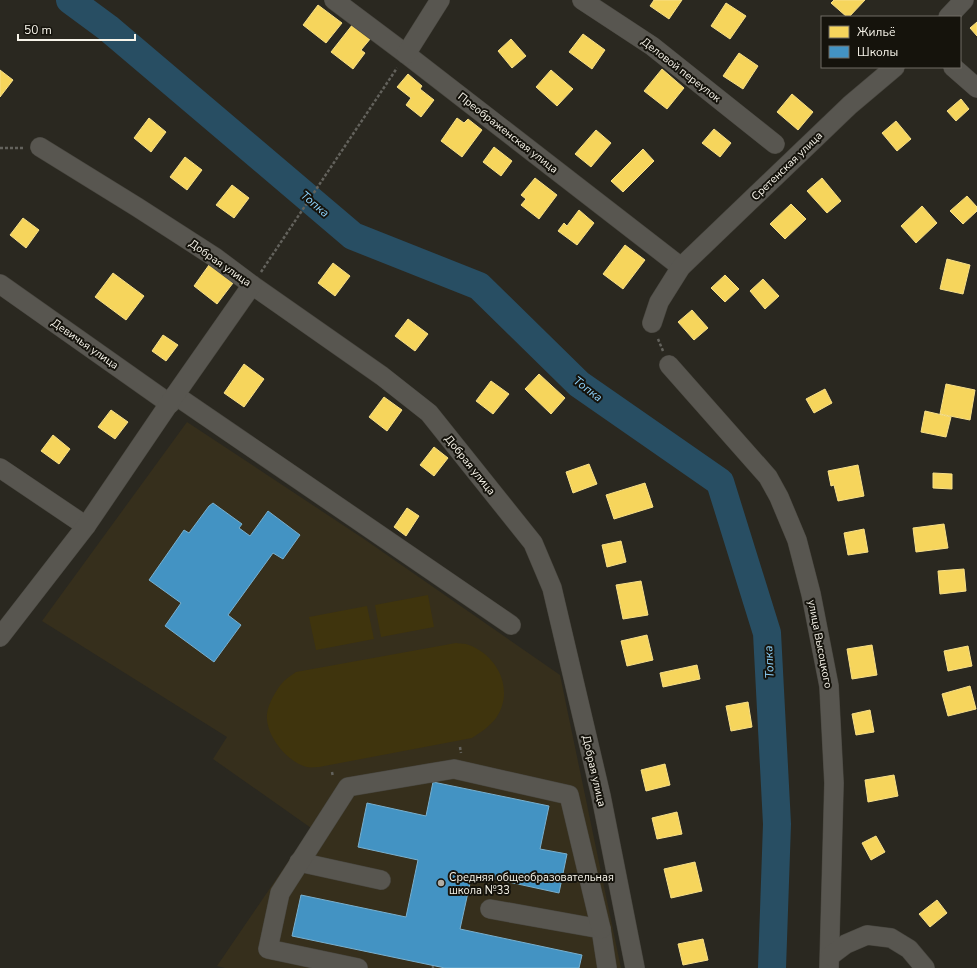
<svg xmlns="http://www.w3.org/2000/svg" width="977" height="968" font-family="'Nunito Sans',sans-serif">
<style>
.built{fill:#362f1c}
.green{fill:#3f340d}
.homes{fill:#f6d55c;stroke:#f7df87}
.schools{fill:#4393c3;stroke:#79b0cf}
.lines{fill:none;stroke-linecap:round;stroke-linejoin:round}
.river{stroke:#284e63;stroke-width:28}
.minor-casing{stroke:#48463f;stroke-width:20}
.path{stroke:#63625c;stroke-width:2.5;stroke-dasharray:3 2;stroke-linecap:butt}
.minor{stroke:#585650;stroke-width:19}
.poi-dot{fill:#b0ada4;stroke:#15130c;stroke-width:1.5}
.labels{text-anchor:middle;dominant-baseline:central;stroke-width:4;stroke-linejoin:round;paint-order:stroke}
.street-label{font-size:11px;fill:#f8f5eb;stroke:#15130c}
.poi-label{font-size:11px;fill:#f8f5eb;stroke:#15130c;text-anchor:start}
.water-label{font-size:12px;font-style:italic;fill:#8ed3fd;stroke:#15130c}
</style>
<rect width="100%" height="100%" fill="#2a2820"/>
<path class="built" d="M187,422L364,539L560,675L621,968H225L217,966L311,828L213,759L227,737L42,621Z"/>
<g class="green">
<path d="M428,595L434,627L381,637L375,605Z"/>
<path d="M367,606L374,639L316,650L309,617Z"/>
<path d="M456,643C460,644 465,643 469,645C498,656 515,690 496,718C489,727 481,732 472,738L319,767C316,767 311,768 307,767C287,762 265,735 267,714C268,704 277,688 284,681C287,678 292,675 296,672Z"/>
</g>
<g class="homes">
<path d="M654,0H682L669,19L650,6Z"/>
<path d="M834,0H865L849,17H847L831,3Z"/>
<path d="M726,3L746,16L730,39L711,26Z"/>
<path d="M318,5L342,23L326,43L303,25Z"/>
<path d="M977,22V36L970,28Z"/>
<path d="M353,24L371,38L361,50L365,53L353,69L331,52Z"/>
<path d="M583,34L605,50L592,69L569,52Z"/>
<path d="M511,39L526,56L512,68L498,51Z"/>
<path d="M739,53L758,66L743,89L723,76Z"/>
<path d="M662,69L684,88L667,109L644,91Z"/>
<path d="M0,70L13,80L0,97Z"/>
<path d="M551,70L573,89L557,106L536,87Z"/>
<path d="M408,74L422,86L420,89L434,100L421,117L406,105L411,98L397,87Z"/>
<path d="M792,94L813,112L798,130L777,112Z"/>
<path d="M961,99L969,109L956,121L947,111Z"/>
<path d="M149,118L166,132L151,152L134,138Z"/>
<path d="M457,118L464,123L468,119L482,130L462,157L441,141Z"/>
<path d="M896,121L911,139L897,151L882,133Z"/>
<path d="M714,129L731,143L720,157L702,143Z"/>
<path d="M596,130L611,143L591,167L575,154Z"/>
<path d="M494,147L512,161L501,176L483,162Z"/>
<path d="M643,149L654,161L623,192L611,181Z"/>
<path d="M185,157L202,170L187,190L170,177Z"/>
<path d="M535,178L557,195L539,219L521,205L526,199L521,195Z"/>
<path d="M822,178L841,201L827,213L807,191Z"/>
<path d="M232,185L249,198L234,218L216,205Z"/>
<path d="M967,196L977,207V211L963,224L950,211Z"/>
<path d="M791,204L806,219L785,239L770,224Z"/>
<path d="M922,206L937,223L916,243L901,226Z"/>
<path d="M579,210L594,223L577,245L558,231L564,223L567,226Z"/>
<path d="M23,218L39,230L26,248L10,235Z"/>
<path d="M625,245L645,260L623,289L603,274Z"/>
<path d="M947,259L970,265L963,294L940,289Z"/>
<path d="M333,263L350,276L335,296L318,283Z"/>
<path d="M209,265L233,283L217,304L194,286Z"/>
<path d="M113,273L144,296L126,320L95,297Z"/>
<path d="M725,275L739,289L725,302L711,288Z"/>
<path d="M763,279L779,296L765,309L750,291Z"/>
<path d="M692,310L708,328L694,340L678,322Z"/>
<path d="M408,319L428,334L415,351L395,336Z"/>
<path d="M163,335L178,345L166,361L152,351Z"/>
<path d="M244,364L264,379L244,407L224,393Z"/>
<path d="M539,374L565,398L551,414L525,389Z"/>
<path d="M491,381L509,394L493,414L476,401Z"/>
<path d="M946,384L975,390L970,420L940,414Z"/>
<path d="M825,389L832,403L814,413L806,399Z"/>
<path d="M384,397L402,410L387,431L369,417Z"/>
<path d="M111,410L128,422L115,439L98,427Z"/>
<path d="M925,411L951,417L946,437L921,432Z"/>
<path d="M53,435L70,449L59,464L41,451Z"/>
<path d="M434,447L448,458L434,476L420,465Z"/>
<path d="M589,464L597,484L573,493L566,472Z"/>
<path d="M858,465L864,496L838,501L834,485L831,486L828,471Z"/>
<path d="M933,473L952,474V489L933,488Z"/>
<path d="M645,483L653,507L614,519L606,495Z"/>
<path d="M407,508L419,516L406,536L394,527Z"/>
<path d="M944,524L948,548L916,552L913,528Z"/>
<path d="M864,529L868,552L848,555L844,533Z"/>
<path d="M621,541L626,562L607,567L602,545Z"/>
<path d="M964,569L966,591L940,594L938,571Z"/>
<path d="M641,581L648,615L623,619L616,585Z"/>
<path d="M647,635L653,660L627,666L621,641Z"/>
<path d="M872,645L877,675L852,679L847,649Z"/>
<path d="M968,646L972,666L948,671L944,651Z"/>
<path d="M697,665L700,679L663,687L660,673Z"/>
<path d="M970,686L976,709L948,716L942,694Z"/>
<path d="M748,702L752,727L731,731L726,706Z"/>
<path d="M870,710L874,732L856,735L852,714Z"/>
<path d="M665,764L670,785L646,791L641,770Z"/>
<path d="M894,775L898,796L868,802L865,780Z"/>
<path d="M677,812L682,834L657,839L652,818Z"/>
<path d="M876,836L885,852L871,860L862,843Z"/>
<path d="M695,862L702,891L671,898L664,869Z"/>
<path d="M937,900L947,913L930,927L919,914Z"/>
<path d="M703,939L708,960L683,965L678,944Z"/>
</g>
<g class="schools">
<path d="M213,503L242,524L239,528L250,536L268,511L300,535L283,559L273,553L228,615L241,625L214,662L165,626L181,603L149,580L184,530L189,533L209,506Z"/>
<path d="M433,782L549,806L540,849L567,854L559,893L472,874L460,929L582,955L579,968H445L292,936L301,895L406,917L418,860L358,847L367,803L426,816Z"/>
</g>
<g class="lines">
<path class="river" d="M70,0L108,28L353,236L479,286L579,384L720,482L767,633L777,824L772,968"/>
<defs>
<g id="minor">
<path d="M334,0L406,54L681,267"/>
<path d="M582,0L652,46L775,144"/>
<path d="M948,17L964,0"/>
<path d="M406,54L440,0"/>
<path d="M953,67L977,88"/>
<path d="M40,147L137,207L216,258L252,285L382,376L429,413L533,543L552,588L601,796L635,968"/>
<path d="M0,284L170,404"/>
<path d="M652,323L659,302L681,267L850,105L895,67"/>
<path d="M669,365L768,477L779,497L797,540L811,594L829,686L834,783L829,968"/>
<path d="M175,395L511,625"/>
<path d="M0,468L86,526"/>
<path d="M0,637L86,526L175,395L252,285"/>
<path d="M299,862L381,880"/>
<path d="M490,909L601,929L607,968"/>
<path d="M830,956L846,944L867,935L891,938L909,949L925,968"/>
<path d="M358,968L268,949L280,893L348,787L454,769L569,795L601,929"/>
</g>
</defs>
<use href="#minor" class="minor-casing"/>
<g class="path">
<path d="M0,148H23"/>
<path d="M261,272L397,68"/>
<path d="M658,339L663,351"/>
<path d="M460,747L461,753"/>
<path d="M332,772L333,777"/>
<path d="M433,968V966"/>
</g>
<use href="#minor" class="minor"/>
</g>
<circle class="poi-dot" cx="441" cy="883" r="4"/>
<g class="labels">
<g class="street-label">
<text transform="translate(681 70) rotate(38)">Деловой переулок</text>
<text transform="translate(508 133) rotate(38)">Преображенская улица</text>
<text transform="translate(787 166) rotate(-44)">Сретенская улица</text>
<text transform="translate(220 263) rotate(35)">Добрая улица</text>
<text transform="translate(85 344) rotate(35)">Девичья улица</text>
<text transform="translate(470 465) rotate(51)">Добрая улица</text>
<text transform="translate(820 644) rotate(79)">улица Высоцкого</text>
<text transform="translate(594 771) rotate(77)">Добрая улица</text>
</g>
<g class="poi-label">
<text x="449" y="877">Средняя общеобразовательная<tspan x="449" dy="13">школа №33</tspan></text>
</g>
<g class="water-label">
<text transform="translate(315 204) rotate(40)">Топка</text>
<text transform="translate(588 389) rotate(37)">Топка</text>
<text transform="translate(769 662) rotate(-93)">Топка</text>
</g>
</g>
<rect x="821" y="16" width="140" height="52" fill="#15130c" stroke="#706d65"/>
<rect x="829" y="26" width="20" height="12" fill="#f6d55c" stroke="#706d65"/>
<text x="857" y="36" font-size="12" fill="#f8f5eb">Жильё</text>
<rect x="829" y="46" width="20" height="12" fill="#4393c3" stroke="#706d65"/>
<text x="857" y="56" font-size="12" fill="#f8f5eb">Школы</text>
<path d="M18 34v6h117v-6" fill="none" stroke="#f8f5eb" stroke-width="2"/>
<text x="24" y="34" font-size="12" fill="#f8f5eb" stroke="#15130c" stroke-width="3" paint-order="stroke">50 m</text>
</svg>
